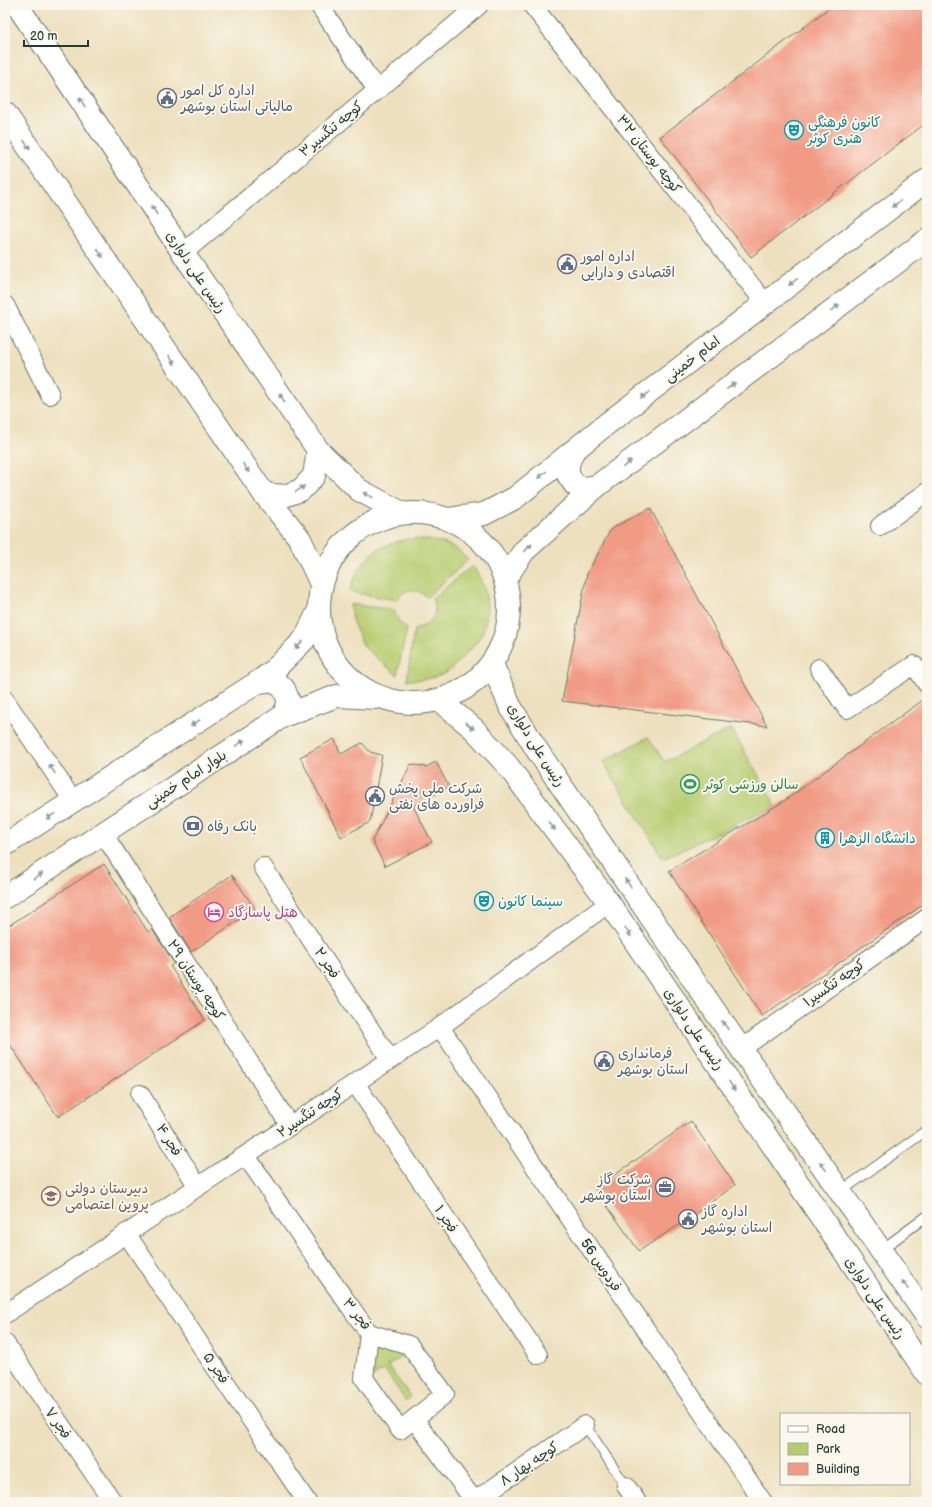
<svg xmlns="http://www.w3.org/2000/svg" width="932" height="1507" font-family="'Balsamiq Sans','Playpen Sans Arabic',sans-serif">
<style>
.green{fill:#b7cc70;stroke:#6b8452}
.building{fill:#f19a84}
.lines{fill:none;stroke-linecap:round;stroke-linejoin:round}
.lane-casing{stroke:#677664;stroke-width:11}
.street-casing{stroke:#677664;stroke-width:20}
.secondary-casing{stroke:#677664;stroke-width:24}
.lane{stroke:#fff;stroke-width:9}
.street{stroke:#fff;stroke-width:18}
.secondary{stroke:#fff;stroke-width:22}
.oneway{fill:#8f9e9a}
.labels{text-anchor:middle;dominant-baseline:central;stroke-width:4;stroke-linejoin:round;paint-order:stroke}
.service-label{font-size:14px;fill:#4e5e75;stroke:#fbf7ec;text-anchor:start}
.culture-label{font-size:14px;fill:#0d838f;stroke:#fbf7ec;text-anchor:start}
.street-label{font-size:14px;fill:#1f3d34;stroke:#fbf7ec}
.leisure-label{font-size:14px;fill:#27864d;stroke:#fbf7ec;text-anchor:start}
.hotel-label{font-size:14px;fill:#b23c85;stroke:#fbf7ec;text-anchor:start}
.education-label{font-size:14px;fill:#785e54;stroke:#fbf7ec;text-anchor:start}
</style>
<rect width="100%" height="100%" fill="#fbf7ec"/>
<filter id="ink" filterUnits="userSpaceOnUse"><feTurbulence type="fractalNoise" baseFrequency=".025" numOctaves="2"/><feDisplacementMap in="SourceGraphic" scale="8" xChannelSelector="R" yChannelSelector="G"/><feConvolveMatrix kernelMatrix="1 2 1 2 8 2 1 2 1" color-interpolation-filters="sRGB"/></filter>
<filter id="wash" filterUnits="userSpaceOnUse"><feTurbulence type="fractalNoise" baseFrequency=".012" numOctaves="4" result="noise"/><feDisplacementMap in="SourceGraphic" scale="16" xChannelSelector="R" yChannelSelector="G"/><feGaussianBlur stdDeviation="0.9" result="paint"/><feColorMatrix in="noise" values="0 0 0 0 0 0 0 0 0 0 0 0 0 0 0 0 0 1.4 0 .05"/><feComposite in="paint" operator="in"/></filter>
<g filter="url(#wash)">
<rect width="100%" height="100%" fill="#ede0be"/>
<g class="green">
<path d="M407,539C423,539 443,540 456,549C460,552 464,557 468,560L427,597C416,588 405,587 397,600L350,592C352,577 364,559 377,550C386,544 397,542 407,539Z"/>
<path d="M472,566C487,583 492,614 481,635C476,644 469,651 462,658C457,663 452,669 446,673C434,679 420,680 407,680L414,630C429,624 440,617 432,599Z"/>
<path d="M350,604L394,610L399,622L407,628L397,675L364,647L352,620Z"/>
<path d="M731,728L776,806L663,858L603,762L648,737L665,762Z"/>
<path d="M384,1346L401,1352L403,1355L388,1366L411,1397L406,1401L384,1369L372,1378V1353L378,1349Z"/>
</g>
<g id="blocks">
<g class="building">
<path d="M833,5H927V122L751,257L660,137Z"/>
<path d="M650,508L767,726L562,701L587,574L611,529Z"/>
<path d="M927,697V902L762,1016L669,871L784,801Z"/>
<path d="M334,739L341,754L362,743L370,752L382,755L370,822L341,837L300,757Z"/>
<path d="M436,762L449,787L413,806L432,842L385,866L372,841L411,764L426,767Z"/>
<path d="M104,864L148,932L152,929L174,963L170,966L205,1020L58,1117L5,1037V928Z"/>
<path d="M232,875L255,909L191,952L169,917Z"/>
<path d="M691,1121L735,1185L688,1219L639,1251L595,1189Z"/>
</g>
</g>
</g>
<g filter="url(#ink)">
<use href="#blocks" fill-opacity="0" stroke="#677664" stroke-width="1"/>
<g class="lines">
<defs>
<g id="lane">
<path d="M840,1192L927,1130"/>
<path d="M881,1250L927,1216"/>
<path d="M585,1425L626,1486"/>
</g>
<g id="street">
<path d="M319,5L377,90"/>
<path d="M532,5L765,303"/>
<path d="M183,253L479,5"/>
<path d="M5,305L50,395"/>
<path d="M880,526L927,492"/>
<path d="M819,668L847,709L914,665L927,684"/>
<path d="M5,700L74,802"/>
<path d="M103,833L290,1126"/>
<path d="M263,867L390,1059"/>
<path d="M440,1027L763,1502"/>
<path d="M741,1049L927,918"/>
<path d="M355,1083L538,1355"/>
<path d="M140,1094L198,1187"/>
<path d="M246,1156L329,1277L369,1333L409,1345L445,1394L414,1419L475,1502"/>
<path d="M126,1233L209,1358L307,1502"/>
<path d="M5,1314L440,1027L609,903"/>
<path d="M369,1333L364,1378L400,1430L414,1419"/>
<path d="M5,1343L113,1502"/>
<path d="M626,1486L637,1502"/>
<path d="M473,1502L585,1425"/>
</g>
<g id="secondary">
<path d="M17,5L183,253L318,450L359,490L402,513"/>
<path d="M5,113L264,494L300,539L321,584"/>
<path d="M573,451L568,464V475L575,485L584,488L597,486"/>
<path d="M264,494L284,496L301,490L314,476L318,450"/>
<circle cx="414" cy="608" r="95"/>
<path d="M449,519L484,514L515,498L604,426L927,180"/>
<path d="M505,579L524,551L597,486L927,240"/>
<path d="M492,664L510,706L537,750L712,1007L927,1317"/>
<path d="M258,682L274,680L284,689L289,702L283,716"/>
<path d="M440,701L474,729L508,766L609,903L927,1374"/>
<path d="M5,845L258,682L273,671L304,640L318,612"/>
<path d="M5,897L283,716L337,696L376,698"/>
</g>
</defs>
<use href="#lane" class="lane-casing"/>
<use href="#street" class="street-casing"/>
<use href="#secondary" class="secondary-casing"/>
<use href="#lane" class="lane"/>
<use href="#street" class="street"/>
<use href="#secondary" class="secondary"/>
</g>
<defs><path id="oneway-solid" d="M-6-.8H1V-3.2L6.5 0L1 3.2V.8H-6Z"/></defs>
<g class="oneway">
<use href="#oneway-solid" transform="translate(82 102) rotate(-124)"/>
<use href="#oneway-solid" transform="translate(27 145) rotate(56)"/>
<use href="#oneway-solid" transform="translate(896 204) rotate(143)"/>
<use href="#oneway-solid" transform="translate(154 210) rotate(-124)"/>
<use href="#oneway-solid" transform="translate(100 253) rotate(56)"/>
<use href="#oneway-solid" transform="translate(793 282) rotate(143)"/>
<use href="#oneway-solid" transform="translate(835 308) rotate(-37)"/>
<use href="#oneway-solid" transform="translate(172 360) rotate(56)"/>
<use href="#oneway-solid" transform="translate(731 386) rotate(-37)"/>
<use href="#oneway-solid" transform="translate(645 395) rotate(143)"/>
<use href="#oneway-solid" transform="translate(282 398) rotate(-124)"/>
<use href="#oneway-solid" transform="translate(627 464) rotate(-37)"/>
<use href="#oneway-solid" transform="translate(246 468) rotate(56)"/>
<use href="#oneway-solid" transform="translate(542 475) rotate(141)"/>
<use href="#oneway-solid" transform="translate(300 489) rotate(-34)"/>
<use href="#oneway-solid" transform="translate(368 495) rotate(-153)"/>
<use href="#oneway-solid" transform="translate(528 548) rotate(-44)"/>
<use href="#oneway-solid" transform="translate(299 645) rotate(135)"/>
<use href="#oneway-solid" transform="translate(195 723) rotate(147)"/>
<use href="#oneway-solid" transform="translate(470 726) rotate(40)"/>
<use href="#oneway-solid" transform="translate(240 743) rotate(-33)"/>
<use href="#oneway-solid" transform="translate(52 769) rotate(-124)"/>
<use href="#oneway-solid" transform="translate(51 816) rotate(148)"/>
<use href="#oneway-solid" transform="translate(552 826) rotate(54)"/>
<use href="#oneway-solid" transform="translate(38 876) rotate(-33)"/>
<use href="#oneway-solid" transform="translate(628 883) rotate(-124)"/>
<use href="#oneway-solid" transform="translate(628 932) rotate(56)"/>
<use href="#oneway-solid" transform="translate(725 1025) rotate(-125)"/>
<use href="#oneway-solid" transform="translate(732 1086) rotate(56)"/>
<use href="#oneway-solid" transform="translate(823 1166) rotate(-125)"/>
<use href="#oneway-solid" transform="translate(905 1285) rotate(-125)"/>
</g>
</g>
<defs>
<symbol id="civic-ring" viewBox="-11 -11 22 22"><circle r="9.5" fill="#fbf7ec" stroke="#5c6f8a" stroke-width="1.5"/><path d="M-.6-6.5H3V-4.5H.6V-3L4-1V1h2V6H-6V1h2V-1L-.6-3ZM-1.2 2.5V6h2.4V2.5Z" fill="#5c6f8a"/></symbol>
<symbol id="theatre-ring" viewBox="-11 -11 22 22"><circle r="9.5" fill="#fbf7ec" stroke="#0f9aa8" stroke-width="1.5"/><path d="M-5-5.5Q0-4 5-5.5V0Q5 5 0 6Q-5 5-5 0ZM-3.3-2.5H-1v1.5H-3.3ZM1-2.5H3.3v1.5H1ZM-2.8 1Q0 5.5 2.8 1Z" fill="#0f9aa8"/></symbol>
<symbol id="stadium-ring" viewBox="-11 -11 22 22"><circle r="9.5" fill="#fbf7ec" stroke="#2e9e5b" stroke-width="1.5"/><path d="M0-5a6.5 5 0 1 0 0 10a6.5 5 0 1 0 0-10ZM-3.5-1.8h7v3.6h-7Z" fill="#2e9e5b"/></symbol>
<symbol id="bank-ring" viewBox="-11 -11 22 22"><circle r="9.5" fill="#fbf7ec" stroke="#5c6f8a" stroke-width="1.5"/><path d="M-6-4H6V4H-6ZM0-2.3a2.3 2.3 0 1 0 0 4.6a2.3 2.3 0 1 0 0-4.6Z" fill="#5c6f8a"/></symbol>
<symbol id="building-ring" viewBox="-11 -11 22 22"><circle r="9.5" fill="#fbf7ec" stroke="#0f9aa8" stroke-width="1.5"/><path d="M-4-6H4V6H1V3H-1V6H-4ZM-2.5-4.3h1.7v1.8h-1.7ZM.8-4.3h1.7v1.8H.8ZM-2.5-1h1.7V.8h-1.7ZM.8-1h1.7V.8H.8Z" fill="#0f9aa8"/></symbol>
<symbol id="hotel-ring" viewBox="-11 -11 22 22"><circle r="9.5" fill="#fbf7ec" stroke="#d1479c" stroke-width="1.5"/><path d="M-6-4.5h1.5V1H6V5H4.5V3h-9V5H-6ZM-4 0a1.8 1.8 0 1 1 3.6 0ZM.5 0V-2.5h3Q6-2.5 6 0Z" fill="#d1479c"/></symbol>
<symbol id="office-ring" viewBox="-11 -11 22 22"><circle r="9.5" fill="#fbf7ec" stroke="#5c6f8a" stroke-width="1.5"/><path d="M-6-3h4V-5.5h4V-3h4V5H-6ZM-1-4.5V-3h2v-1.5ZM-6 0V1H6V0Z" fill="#5c6f8a"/></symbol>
<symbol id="school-ring" viewBox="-11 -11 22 22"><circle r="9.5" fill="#fbf7ec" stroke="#8d6e63" stroke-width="1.5"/><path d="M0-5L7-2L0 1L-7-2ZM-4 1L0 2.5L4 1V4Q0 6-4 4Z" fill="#8d6e63"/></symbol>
</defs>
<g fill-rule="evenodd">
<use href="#civic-ring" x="156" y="87" width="22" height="22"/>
<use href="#theatre-ring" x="783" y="119" width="22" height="22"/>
<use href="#civic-ring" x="556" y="253" width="22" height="22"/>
<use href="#stadium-ring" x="679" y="773" width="22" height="22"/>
<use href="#civic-ring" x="364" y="785" width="22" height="22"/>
<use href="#bank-ring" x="182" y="815" width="22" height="22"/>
<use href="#building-ring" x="814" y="827" width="22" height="22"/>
<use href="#theatre-ring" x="473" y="890" width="22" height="22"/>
<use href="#hotel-ring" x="203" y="901" width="22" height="22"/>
<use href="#civic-ring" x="593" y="1050" width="22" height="22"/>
<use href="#office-ring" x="654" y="1176" width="22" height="22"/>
<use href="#school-ring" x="40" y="1185" width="22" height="22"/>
<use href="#civic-ring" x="677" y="1208" width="22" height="22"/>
</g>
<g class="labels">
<g class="service-label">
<text x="181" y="90">اداره کل امور<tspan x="181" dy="16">مالیاتی استان بوشهر</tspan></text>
<text x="581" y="256">اداره امور<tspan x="581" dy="16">اقتصادی و دارایی</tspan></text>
<text x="389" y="788">شرکت ملی پخش<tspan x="389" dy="16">فراورده های نفتی</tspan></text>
<text x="207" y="826">بانک رفاه</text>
<text x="618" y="1053">فرمانداری<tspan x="618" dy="16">استان بوشهر</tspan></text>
<text x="651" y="1179" text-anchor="end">شرکت گاز<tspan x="651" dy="16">استان بوشهر</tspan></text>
<text x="702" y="1211">اداره گاز<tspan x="702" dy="16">استان بوشهر</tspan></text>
</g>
<g class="culture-label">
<text x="808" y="122">کانون فرهنگی<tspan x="808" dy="16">هنری کوثر</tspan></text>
<text x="839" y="838">دانشگاه الزهرا</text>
<text x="498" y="901">سینما کانون</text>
</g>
<g class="street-label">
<text transform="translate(331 129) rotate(-40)">کوچه تنگسیر۳</text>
<text transform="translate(649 154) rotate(52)">کوچه بوستان ۳۲</text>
<text transform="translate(196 272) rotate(56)">رئیس علی دلواری</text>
<text transform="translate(692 359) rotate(-37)">امام خمینی</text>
<text transform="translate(536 745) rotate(58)">رئیس علی دلواری</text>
<text transform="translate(186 779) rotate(-33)">بلوار امام خمینی</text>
<text transform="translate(327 963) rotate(57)">فجر ۲</text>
<text transform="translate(196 980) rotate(57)">کوچه بوستان ۲۹</text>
<text transform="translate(834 983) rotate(-35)">کوچه تنگسیر۱</text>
<text transform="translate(694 1029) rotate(56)">رئیس علی دلواری</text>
<text transform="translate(310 1113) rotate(-34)">کوچه تنگسیر۲</text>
<text transform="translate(169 1140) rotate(58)">فجر ۴</text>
<text transform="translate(446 1219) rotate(56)">فجر ۱</text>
<text transform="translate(601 1265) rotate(56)">فردوس 56</text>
<text transform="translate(875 1298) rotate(56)">رئیس علی دلواری</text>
<text transform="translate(357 1314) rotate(52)">فجر ۳</text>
<text transform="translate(216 1368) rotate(56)">فجر ۵</text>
<text transform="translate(58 1423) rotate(56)">فجر ۷</text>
<text transform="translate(529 1464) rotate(-34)">کوچه بهار ۸</text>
</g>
<g class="leisure-label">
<text x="704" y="784">سالن ورزشی کوثر</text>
</g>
<g class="hotel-label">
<text x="228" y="912">هتل پاسارگاد</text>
</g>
<g class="education-label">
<text x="65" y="1188">دبیرستان دولتی<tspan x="65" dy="16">پروین اعتصامی</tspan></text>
</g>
</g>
<rect width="932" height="1507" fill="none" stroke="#fbf7ec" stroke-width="20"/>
<rect x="780" y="1413" width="130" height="72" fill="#fbf7ec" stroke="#a3ada2"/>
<rect x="788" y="1426" width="20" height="6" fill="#ffffff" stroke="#a3ada2"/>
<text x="816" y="1433" font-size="12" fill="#1f3d34">Road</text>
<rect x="788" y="1443" width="20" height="12" fill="#b7cc70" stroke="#a3ada2"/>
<text x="816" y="1453" font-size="12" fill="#1f3d34">Park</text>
<rect x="788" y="1463" width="20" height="12" fill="#f19a84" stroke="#a3ada2"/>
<text x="816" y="1473" font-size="12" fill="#1f3d34">Building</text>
<path d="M24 40v6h64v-6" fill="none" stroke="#1f3d34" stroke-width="2"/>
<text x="30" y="40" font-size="12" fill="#1f3d34" stroke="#fbf7ec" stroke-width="3" paint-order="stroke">20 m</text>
</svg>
